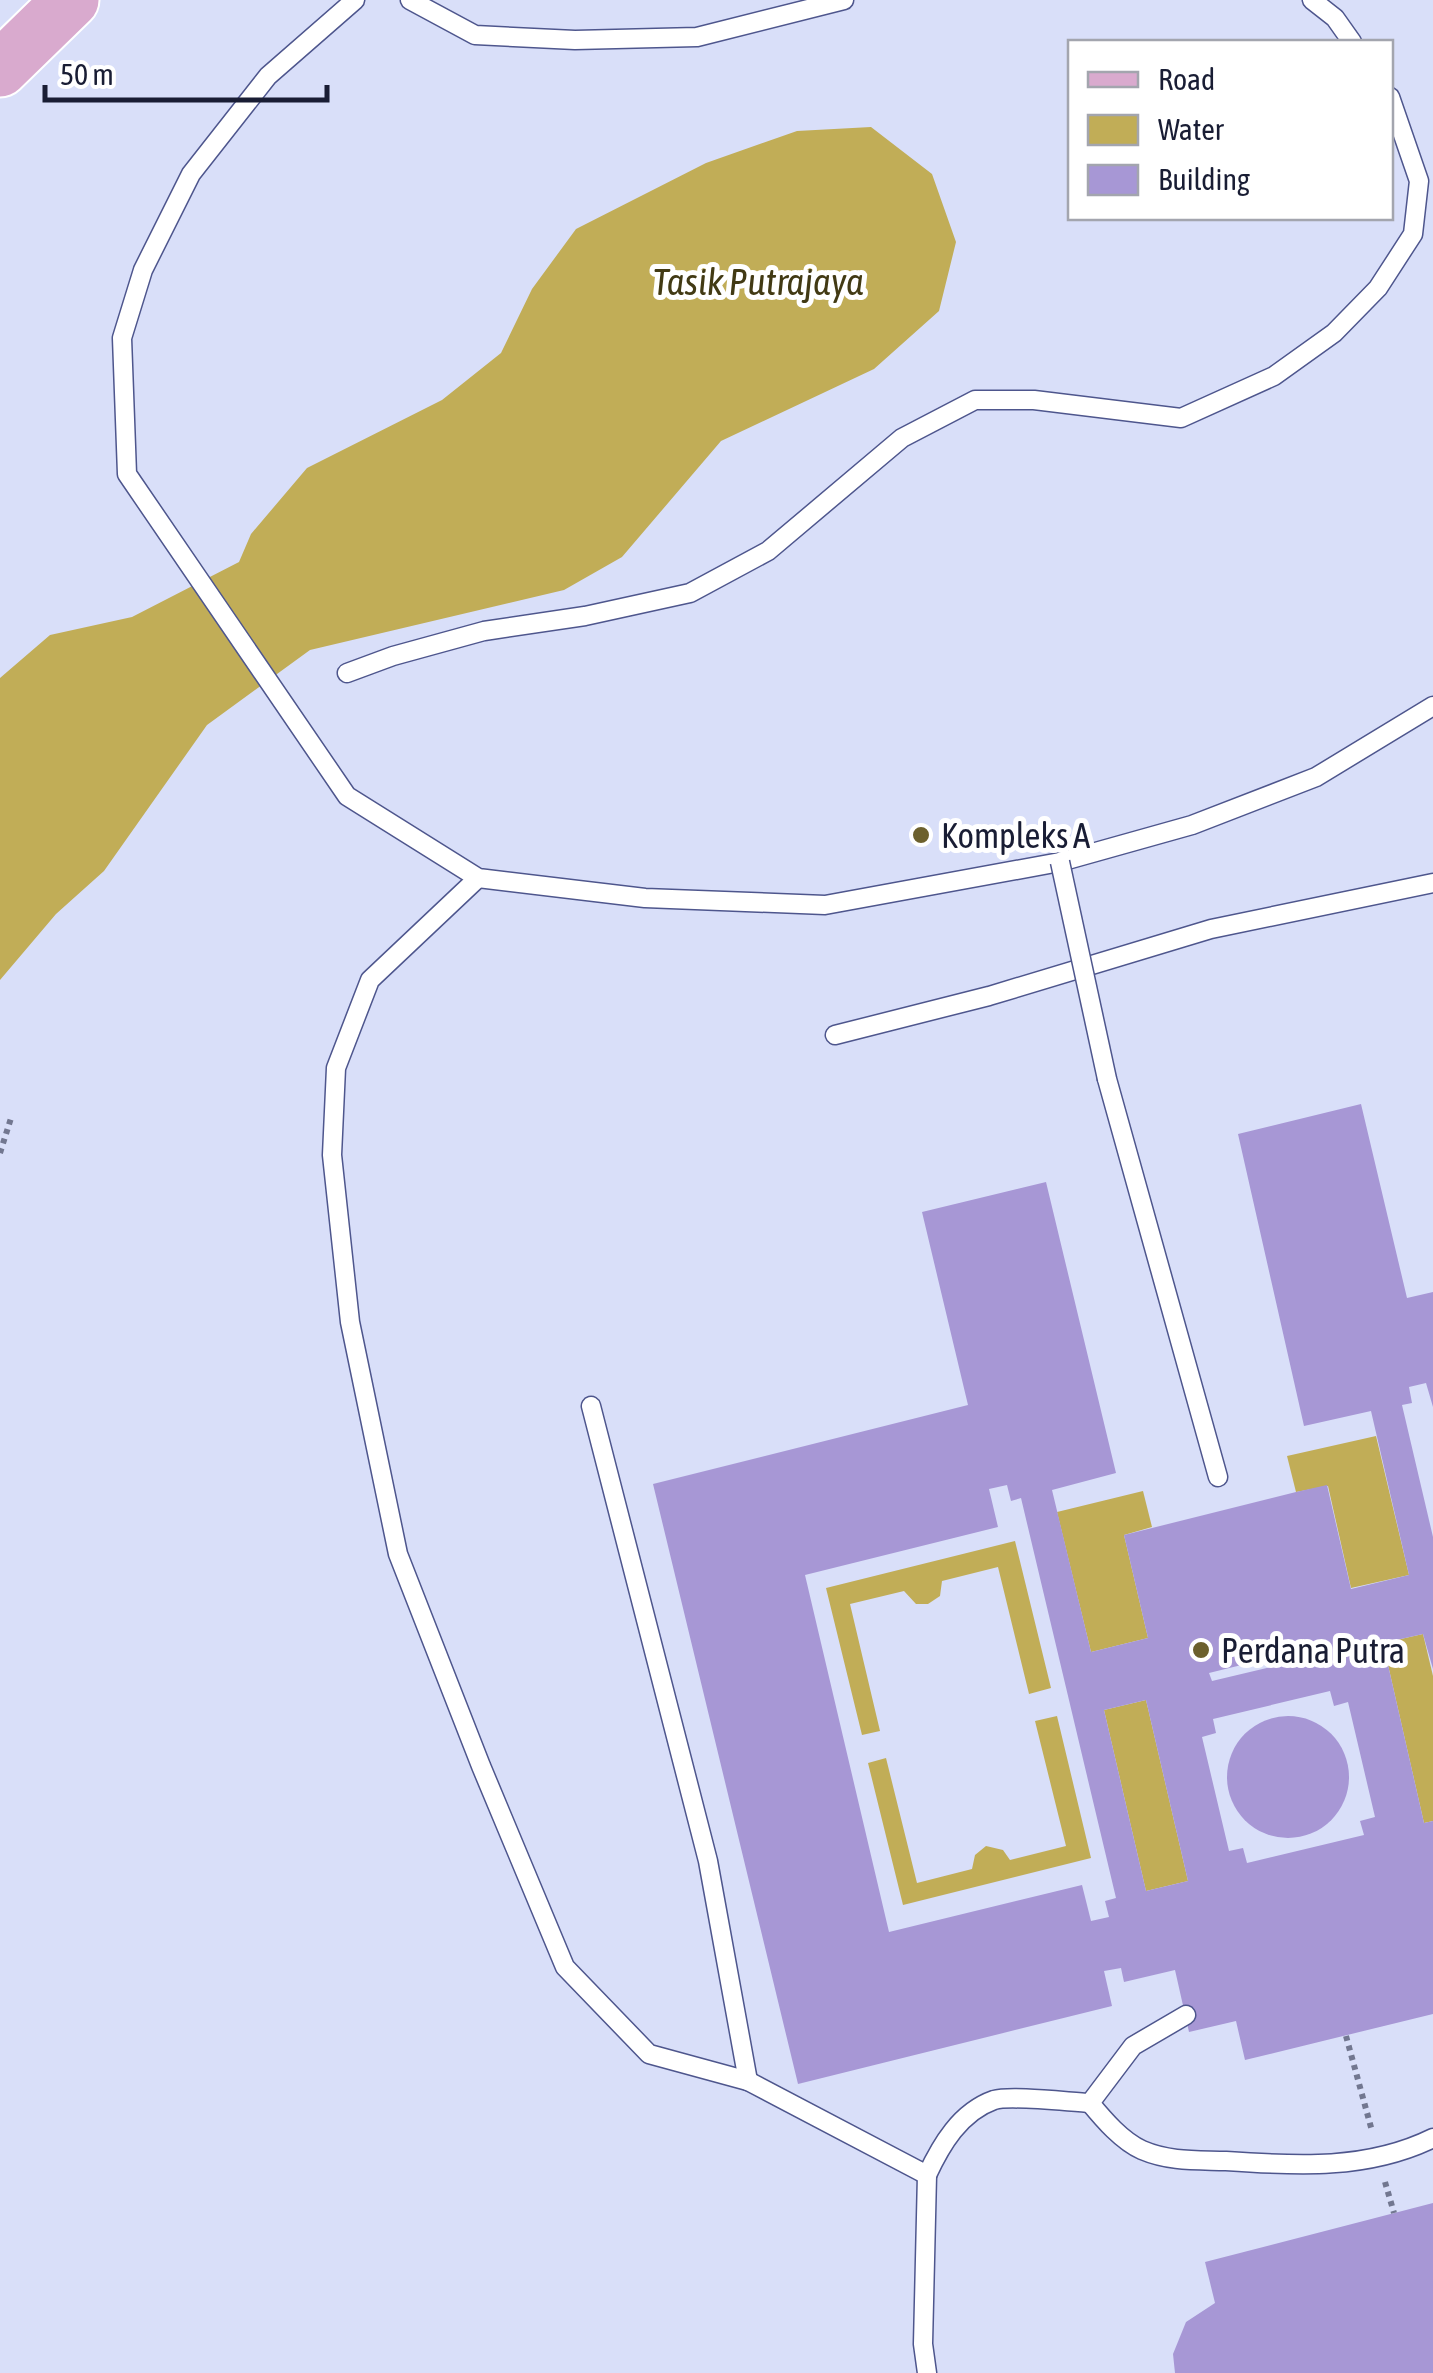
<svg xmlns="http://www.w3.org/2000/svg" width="1433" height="2373" font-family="'Asap Condensed',sans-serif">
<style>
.water{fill:#c1ad57}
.building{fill:#a797d5;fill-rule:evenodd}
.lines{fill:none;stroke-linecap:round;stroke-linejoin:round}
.service-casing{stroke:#4e568d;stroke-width:21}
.primary-casing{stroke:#fff;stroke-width:59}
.path{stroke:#727790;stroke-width:6;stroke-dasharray:5 5;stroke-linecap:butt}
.service{stroke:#fff;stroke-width:18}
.primary{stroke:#d9aace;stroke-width:55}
.service-bridge-casing{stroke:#4e568d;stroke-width:21;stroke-linecap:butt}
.service-bridge{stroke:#fff;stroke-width:18}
.poi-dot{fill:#6c602d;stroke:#fff;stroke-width:4}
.labels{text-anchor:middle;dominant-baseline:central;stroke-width:10;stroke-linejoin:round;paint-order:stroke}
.poi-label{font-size:35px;fill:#191d34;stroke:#fff;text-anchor:start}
.water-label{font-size:38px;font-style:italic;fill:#423a14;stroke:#fff}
</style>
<rect width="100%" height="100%" fill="#d9dff9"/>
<g class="water">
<path d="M871,127L932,174L956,242L939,311L874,369L721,441L622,557L564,590L310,650L207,725L104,871L56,914L0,980V678L50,635L132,617L239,562L251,534L307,468L442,400L501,353L532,289L576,229L706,163L797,131Z"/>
<path d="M1376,1436L1409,1575L1351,1588L1328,1486L1296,1492L1287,1456Z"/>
<path d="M1143,1491L1152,1527L1124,1535L1148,1638L1091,1652L1057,1512Z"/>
<path d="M1015,1541L1051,1688L1029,1694L998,1567L942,1581L940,1596L928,1604H916L904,1591L850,1604L880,1731L862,1735L826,1588Z"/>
<path d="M1423,1634L1433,1676V1821L1424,1823L1383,1643Z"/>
<path d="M1146,1700L1188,1881L1146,1891L1104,1710Z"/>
<path d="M1057,1716L1091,1858L903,1905L868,1763L886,1758L917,1883L972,1869L975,1855L986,1846L1003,1850L1010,1860L1066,1846L1035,1721Z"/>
</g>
<g class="building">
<path d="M1361,1104L1407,1298L1433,1292V1407L1426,1383L1409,1387L1412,1403L1402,1405L1433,1537V1669L1423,1634L1383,1643L1424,1823L1433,1821V2014L1245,2060L1236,2021L1189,2032L1175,1970L1124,1982L1121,1968L1104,1971L1112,2006L798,2084L653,1484L968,1405L922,1212L1046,1182L1116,1473L1052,1490L1091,1652L1148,1638L1124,1535L1296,1492L1327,1485L1351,1589L1409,1575L1371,1411L1304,1426L1238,1134ZM1007,1485L1011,1501L1021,1498L1116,1898L1105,1901L1109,1917L1091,1921L1082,1885L889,1932L805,1575L998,1527L989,1489ZM1310,1648L1313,1657L1212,1681L1209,1673ZM1330,1691L1334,1706L1348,1702L1375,1817L1360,1821L1364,1835L1247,1863L1243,1848L1229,1851L1202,1737L1216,1733L1213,1719ZM1146,1700L1188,1881L1146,1891L1104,1710Z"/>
<circle cx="1288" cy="1777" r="61"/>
<path d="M1433,2203V2373H1175L1173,2354L1186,2322L1215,2303L1205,2262Z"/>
</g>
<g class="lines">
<defs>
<g id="service">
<path d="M355,0L268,76L191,174L143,270L122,338L127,474L347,796L478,878L645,898L825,905L1060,862L1192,825L1316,777L1433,706"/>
<path d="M410,0L475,35L575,40L697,37L844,0"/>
<path d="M1312,0L1335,18L1352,42"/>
<path d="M347,673L393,656L484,631L585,616L690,593L768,551L902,438L975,400H1034L1181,418L1274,376L1334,333L1378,288L1413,234L1419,181L1390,97"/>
<path d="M478,878L370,980L336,1068L332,1155L350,1322L398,1554L481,1766L565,1967L649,2054L748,2081L927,2175C941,2145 960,2112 994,2100C1011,2095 1069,2102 1090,2103"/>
<path d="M835,1035L989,996L1211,929L1433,883"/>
<path d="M1107,1079L1218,1477"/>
<path d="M591,1406L708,1861L748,2081"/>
<path d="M1186,2015L1133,2046L1090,2103C1104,2120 1122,2141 1142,2150C1170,2162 1197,2160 1226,2161C1297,2166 1368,2170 1433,2138"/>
<path d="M927,2175L923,2344L927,2373"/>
</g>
<path id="primary" d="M0,69L71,0"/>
</defs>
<use href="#service" class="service-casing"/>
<use href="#primary" class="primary-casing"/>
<g class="path">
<path d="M0,1153L12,1115"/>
<path d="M1346,2036L1372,2131"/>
<path d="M1385,2182L1394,2213"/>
</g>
<use href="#service" class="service"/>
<use href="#primary" class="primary"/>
<defs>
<path id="service-bridge" d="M1060,862L1107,1079"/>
</defs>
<use href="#service-bridge" class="service-bridge-casing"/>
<use href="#service-bridge" class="service-bridge"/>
</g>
<g class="poi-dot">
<circle cx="921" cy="835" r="10"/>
<circle cx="1201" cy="1650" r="10"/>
</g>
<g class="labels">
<g class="poi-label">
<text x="941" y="835">Kompleks A</text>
<text x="1221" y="1650">Perdana Putra</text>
</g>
<g class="water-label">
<text x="758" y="281">Tasik Putrajaya</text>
</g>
</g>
<rect x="1068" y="40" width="325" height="180" fill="#ffffff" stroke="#a3a5ae" stroke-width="2.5"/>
<rect x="1088" y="72" width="50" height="15" fill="#d9aace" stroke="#a3a5ae" stroke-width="2.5"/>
<text x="1158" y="90" font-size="30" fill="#191d34">Road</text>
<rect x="1088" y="115" width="50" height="30" fill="#c1ad57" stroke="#a3a5ae" stroke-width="2.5"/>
<text x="1158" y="140" font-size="30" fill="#191d34">Water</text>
<rect x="1088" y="165" width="50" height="30" fill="#a797d5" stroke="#a3a5ae" stroke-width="2.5"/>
<text x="1158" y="190" font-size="30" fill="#191d34">Building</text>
<path d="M45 85v15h282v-15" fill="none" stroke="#191d34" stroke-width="5"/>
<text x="60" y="85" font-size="30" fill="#191d34" stroke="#ffffff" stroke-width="8" paint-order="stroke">50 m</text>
</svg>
